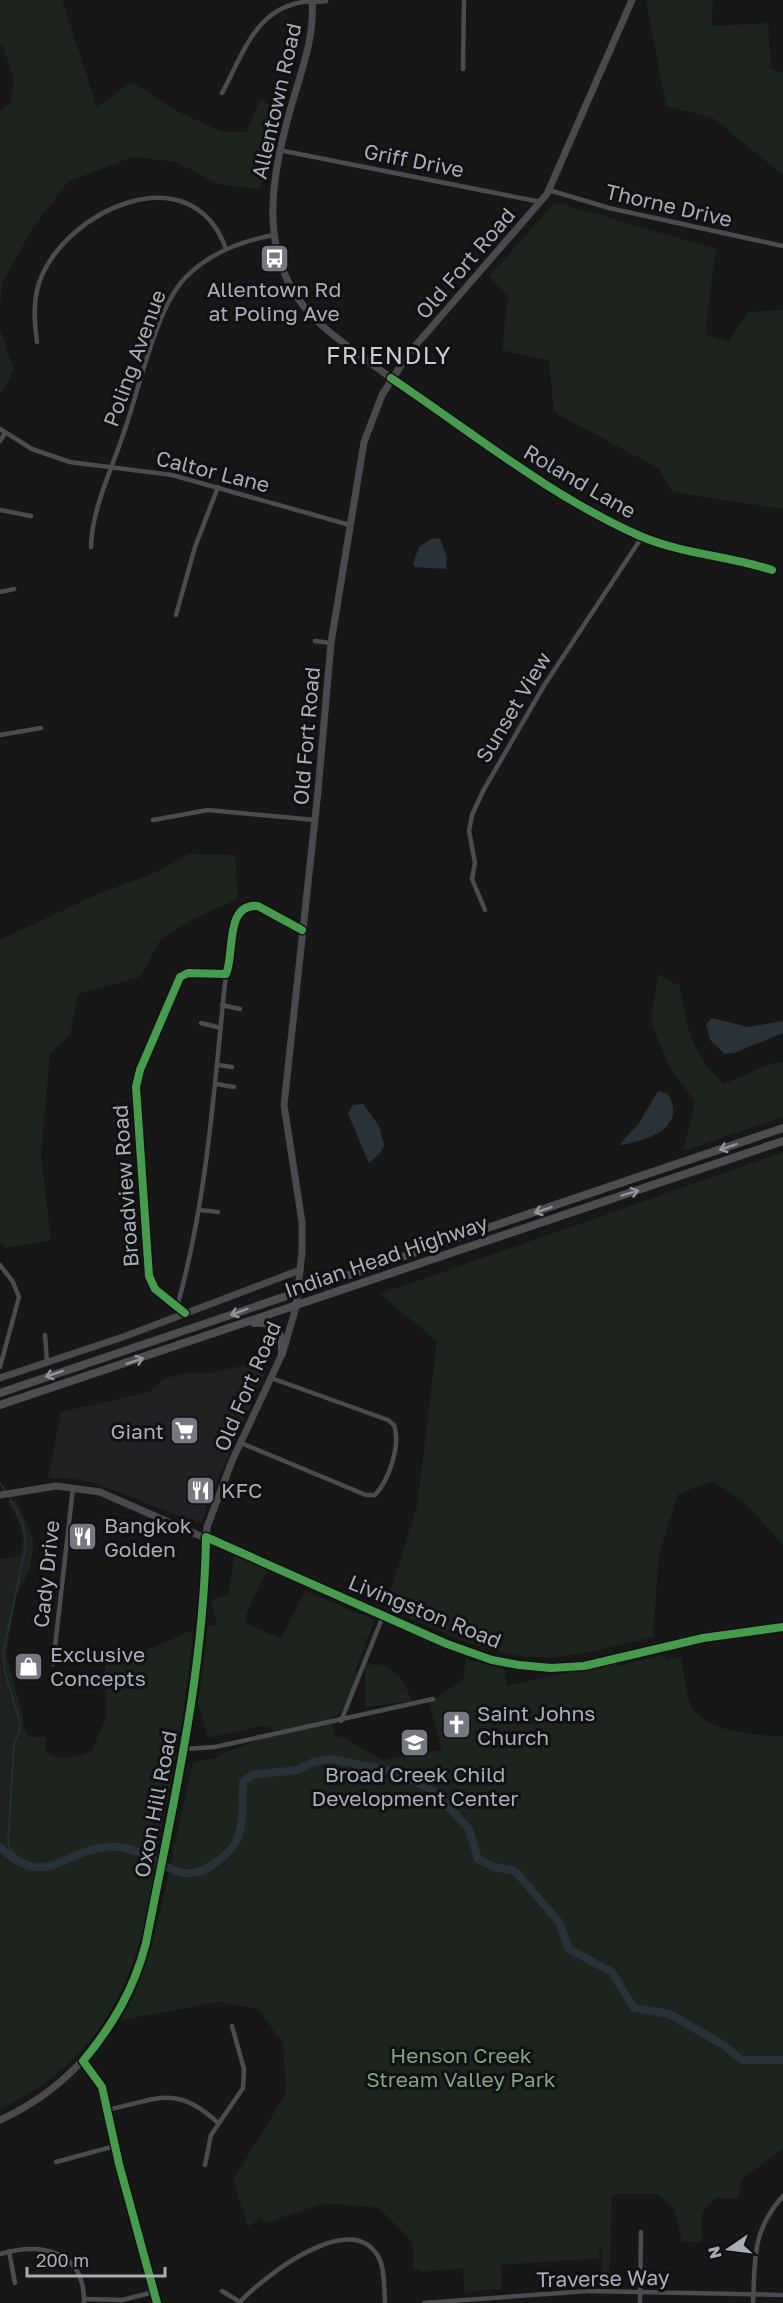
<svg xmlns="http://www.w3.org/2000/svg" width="783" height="2303" font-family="'Golos Text',sans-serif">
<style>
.built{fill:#212123}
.green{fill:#1d241e}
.water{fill:#2a3239}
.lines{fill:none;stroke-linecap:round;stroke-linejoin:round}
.stream{stroke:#2a3239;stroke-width:1.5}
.river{stroke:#2a3239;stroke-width:8}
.street{stroke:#4b4c50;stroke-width:4.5}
.secondary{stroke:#4a4a4e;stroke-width:7}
.highway{stroke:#4e4e51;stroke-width:8}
.cycleway-casing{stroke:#111113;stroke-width:11}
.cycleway{stroke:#469c4c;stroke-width:8}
.oneway{stroke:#92959e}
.labels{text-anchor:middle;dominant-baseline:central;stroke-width:6;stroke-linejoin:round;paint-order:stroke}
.street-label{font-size:21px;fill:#a8adb8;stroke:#111113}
.poi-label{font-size:21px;fill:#a8adb8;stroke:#111113;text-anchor:start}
.park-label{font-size:21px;fill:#7fa381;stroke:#111113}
.quarter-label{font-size:24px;letter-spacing:1.5px;fill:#c9ccd4;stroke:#111113}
</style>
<rect width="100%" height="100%" fill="#171717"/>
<g class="built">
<path d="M271,1359L208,1502L203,1521L197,1523L95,1483L75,1479L48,1478L61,1412L149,1392L163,1379L186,1373H211Z"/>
<path d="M11,1557L5,1621L0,1650V1559Z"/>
<path d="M0,1658L5,1693L6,1737L2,1836L0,1834Z"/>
</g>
<g class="green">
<path d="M0,0H62L97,107L131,82L179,112L222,132H246L260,100L280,110L260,189L217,184L177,162L133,157L69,181L32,229L2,283L0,315V111L11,102L14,79L3,47L0,45Z"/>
<path d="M646,0H713L712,26L768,23L771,69L783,73V175L713,118L666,106Z"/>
<path d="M555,202L716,249L705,334L728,342L748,312L783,310V509L672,492L658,468L554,412L549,361L502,350L508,296L489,277Z"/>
<path d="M0,328L14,370L2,393L0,392Z"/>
<path d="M189,854L235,855L238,899L191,920L161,939L140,977L78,994L70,1036L50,1053L41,1155L51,1240L6,1248L0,1241V940L100,893L152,874Z"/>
<path d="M658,974L680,986C688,1031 690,1051 724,1084L770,1064L783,1062V1117L683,1151L695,1102L670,1068L651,1022Z"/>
<path d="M783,1152V1545L746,1503L713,1481L678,1494L659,1554L653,1637C614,1646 570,1660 530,1657C479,1652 431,1627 385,1607L417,1507L437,1341L380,1294Z"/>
<path d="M16,1499L34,1541L30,1569L16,1597L6,1654L23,1717L24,1729L29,1737H46L45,1749C59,1765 74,1757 92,1751L106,1716L105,1661L125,1660L193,1630C188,1684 180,1736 170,1788C166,1810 159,1834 157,1855C143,1967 109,2057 0,2109V1834L2,1835L6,1737L5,1693L0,1650L11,1557L20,1556C27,1536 18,1519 8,1501Z"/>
<path d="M235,1553L268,1568L246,1614V1623L281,1639L305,1591L374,1620L355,1671L358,1673C353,1685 349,1702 341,1712C330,1725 290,1728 273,1731L272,1728L262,1726L208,1738L198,1704L208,1626H217L211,1600L228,1594Z"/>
<path d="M665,1655L666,1660L681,1656C684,1671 685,1689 690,1703C701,1733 757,1735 783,1736V2149L742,2179L738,2198H716L702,2212L701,2242H682L674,2208L657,2194H615L612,2198L609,2283L602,2282V2247L599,2248L600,2258L501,2265L502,2289L465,2292L463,2268L421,2272L420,2270H413V2249L410,2239L379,2208L325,2203L265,2223L262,2217L248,2227L233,2180L286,2093L283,2044L259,2009L219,2002L121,2020C151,1967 161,1908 173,1854L172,1844L175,1843L193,1762L218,1758V1755L270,1736L332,1723L335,1737L340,1736L383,1760L442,1750L429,1703L463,1680L466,1659L504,1669L507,1686L615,1662L616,1666Z"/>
<path d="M377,1664C399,1670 404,1681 412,1701L365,1707V1665Z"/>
</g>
<g class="water">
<path d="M432,538L440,539L447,557L446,569L415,567L413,564L419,547Z"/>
<path d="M712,1018L748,1027L783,1021V1033L734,1053L725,1054L710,1040L706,1024Z"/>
<path d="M658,1091L667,1093C689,1128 648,1140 621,1145L620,1144L639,1123Z"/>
<path d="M363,1104L379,1126L384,1145L380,1153L369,1163L348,1114L353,1105Z"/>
</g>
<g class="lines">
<g class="stream">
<path d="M0,1483L6,1492"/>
<path d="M9,1496L23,1524L26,1546L3,1653L5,1672L19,1719L20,1729L14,1744L8,1845L21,1863"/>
</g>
<path class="river" d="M0,1847C46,1891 62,1850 109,1847C135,1845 153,1862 176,1871C186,1875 199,1873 207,1868C248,1844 241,1825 243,1782L252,1775L298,1770L313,1762L331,1759L396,1772L434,1791L469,1829L478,1859L494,1867L515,1871L559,1922L569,1949L612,1972L634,2008L669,2014L722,2044L742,2060H783"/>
<g class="street">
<path d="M463,69L464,0"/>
<path d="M222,93C245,50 257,4 312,1"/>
<path d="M279,150L541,202"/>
<path d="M549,190L609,208L783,246"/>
<path d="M37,342C34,323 33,302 39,283C64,210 192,152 226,249"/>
<path d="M391,378C473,433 550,496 640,536C682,554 730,556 772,570"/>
<path d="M0,429L32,449L70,462L172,475L350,525"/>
<path d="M0,441L5,433"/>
<path d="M0,510L31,516"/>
<path d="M91,547C92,507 113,467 125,429C140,387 155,310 185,278C209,253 241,241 274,235"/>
<path d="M0,592L14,589"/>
<path d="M176,615L195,547L218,487"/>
<path d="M315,641L331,643"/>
<path d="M0,735L41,728"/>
<path d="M153,820L208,810L315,820"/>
<path d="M485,910L472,879L475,863L469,831L472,815L483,791L545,684L642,537"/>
<path d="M222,1005L240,1009"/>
<path d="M201,1023L221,1028"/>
<path d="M219,1065L232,1067"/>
<path d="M216,1084L234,1087"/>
<path d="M200,1210L218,1212"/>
<path d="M0,1265L13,1282L19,1297L0,1367"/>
<path d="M177,1307C208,1197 214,1086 226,974"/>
<path d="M185,1313L155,1289L149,1276L136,1087L140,1070L180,977L188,973L226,974C235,955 224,903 258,906L302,930"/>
<path d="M45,1335L47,1362"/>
<path d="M241,1443L366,1495H375C389,1480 401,1445 394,1425L388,1420L271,1378"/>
<path d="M53,1664L73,1488"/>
<path d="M341,1721L383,1616"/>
<path d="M184,1749L215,1747L433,1699"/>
<path d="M107,2110C158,2099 177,2084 218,2123"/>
<path d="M56,2162L115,2146"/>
<path d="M205,2165L211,2135L243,2088L244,2069L232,2026"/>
<path d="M9,2251L15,2283"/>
<path d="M0,2254C41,2242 85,2250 84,2303"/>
<path d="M222,2291L240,2302"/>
<path d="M84,2299L122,2300L154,2292"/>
<path d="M239,2303C262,2278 352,2206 379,2258C385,2270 384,2289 385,2303"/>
<path d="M424,2303L588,2291L783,2295"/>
<path d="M640,2303L641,2232"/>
<path d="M753,2303C755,2259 752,2230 783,2196"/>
</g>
<g class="secondary">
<path d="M312,0C315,37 301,72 291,107C270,182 255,261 318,322C341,343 367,360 391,378"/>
<path d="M312,1L325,0"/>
<path d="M0,1378L123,1337L300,1270"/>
<path d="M0,1495L56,1486L100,1492L447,1644C499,1664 552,1674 608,1662C636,1656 664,1647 692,1640C722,1634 753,1631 783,1627"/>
<path d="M83,2061L102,2087L119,2164L157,2303"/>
<path d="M0,2120C75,2086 125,2021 146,1943L197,1675L203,1620L207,1527L232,1461L283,1352L296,1307L302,1252V1222L284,1105L318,791L331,643L364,442L382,395L409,353L547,194L632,0"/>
</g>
<g class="highway">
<path d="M254,1323C276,1321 283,1333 282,1353"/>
<path d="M0,1393L783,1128"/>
<path d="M0,1405L783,1141"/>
</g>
<defs>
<g id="cycleway">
<path d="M391,378C473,433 550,496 640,536C682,554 730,556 772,570"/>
<path d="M185,1313L155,1289L149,1276L136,1087L140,1070L180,977L188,973L226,974C235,955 224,903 258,906L302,930"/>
<path d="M157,2303L119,2164L102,2087L83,2061C113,2025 134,1989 146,1943C172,1808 204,1675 206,1537L447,1644L492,1660L519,1665L551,1668L584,1666L703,1638L783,1627"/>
</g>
</defs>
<use href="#cycleway" class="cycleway-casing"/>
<use href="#cycleway" class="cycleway"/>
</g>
<defs><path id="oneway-shaft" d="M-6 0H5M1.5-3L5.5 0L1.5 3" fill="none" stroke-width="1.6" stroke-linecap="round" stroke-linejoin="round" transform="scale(1.5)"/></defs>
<g class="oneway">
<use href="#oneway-shaft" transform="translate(728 1147) rotate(161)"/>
<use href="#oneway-shaft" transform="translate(630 1193) rotate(-17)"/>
<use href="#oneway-shaft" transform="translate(543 1210) rotate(161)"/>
<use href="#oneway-shaft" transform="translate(239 1312) rotate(160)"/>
<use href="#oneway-shaft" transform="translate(135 1361) rotate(-19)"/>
<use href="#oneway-shaft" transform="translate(54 1374) rotate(161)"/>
</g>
<defs>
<symbol id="bus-square" viewBox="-11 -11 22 22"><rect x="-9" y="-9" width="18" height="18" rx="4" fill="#757880" stroke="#111113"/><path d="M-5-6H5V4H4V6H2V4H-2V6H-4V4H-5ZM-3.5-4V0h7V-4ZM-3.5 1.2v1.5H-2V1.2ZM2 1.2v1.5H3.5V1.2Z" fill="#fff"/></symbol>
<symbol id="supermarket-square" viewBox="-11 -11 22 22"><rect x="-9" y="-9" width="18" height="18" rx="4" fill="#757880" stroke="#111113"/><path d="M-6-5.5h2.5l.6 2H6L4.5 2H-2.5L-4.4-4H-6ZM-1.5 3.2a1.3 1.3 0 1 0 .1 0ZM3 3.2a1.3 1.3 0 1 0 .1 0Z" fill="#fff"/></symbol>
<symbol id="restaurant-square" viewBox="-11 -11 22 22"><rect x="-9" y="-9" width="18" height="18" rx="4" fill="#757880" stroke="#111113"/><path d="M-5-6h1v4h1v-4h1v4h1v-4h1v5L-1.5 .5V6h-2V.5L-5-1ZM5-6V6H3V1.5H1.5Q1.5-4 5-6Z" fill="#fff"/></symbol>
<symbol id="shop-square" viewBox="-11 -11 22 22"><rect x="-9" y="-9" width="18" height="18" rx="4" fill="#757880" stroke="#111113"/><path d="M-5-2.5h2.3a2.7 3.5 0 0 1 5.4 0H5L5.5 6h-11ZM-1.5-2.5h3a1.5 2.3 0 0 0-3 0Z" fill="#fff"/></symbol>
<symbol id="church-square" viewBox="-11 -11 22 22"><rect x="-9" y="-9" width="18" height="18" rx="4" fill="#757880" stroke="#111113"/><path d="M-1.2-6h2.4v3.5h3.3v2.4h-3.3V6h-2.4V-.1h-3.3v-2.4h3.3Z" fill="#fff"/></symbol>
<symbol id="school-square" viewBox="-11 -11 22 22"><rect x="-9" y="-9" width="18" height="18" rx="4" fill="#757880" stroke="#111113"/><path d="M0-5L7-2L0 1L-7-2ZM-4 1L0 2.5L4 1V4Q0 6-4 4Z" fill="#fff"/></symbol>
</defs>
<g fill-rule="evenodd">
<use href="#bus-square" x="258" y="242" width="33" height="33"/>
<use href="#supermarket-square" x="168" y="1414" width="33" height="33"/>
<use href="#restaurant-square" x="184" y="1474" width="33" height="33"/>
<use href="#restaurant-square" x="66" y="1520" width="33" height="33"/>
<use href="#shop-square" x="12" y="1650" width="33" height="33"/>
<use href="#church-square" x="440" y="1708" width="33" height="33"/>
<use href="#school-square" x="398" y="1726" width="33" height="33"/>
</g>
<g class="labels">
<g class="street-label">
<text transform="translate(276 101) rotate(-77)">Allentown Road</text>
<text transform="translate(414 160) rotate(11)">Griff Drive</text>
<text transform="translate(669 205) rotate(13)">Thorne Drive</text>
<text transform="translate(465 263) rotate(-49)">Old Fort Road</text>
<text transform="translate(134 358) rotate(-70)">Poling Avenue</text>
<text transform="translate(213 471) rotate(14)">Caltor Lane</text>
<text transform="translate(580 481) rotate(30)">Roland Lane</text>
<text transform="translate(513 707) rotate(-59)">Sunset View</text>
<text transform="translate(306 736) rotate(-85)">Old Fort Road</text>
<text transform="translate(125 1186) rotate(-94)">Broadview Road</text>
<text transform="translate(386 1256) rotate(-19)">Indian Head Highway</text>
<text transform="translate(247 1386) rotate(-67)">Old Fort Road</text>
<text transform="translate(46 1574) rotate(-84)">Cady Drive</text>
<text transform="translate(425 1611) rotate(22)">Livingston Road</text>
<text transform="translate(155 1804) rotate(-79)">Oxon Hill Road</text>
<text transform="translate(603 2278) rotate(-1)">Traverse Way</text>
</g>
<g class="poi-label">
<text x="274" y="289" text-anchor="middle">Allentown Rd<tspan x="274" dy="24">at Poling Ave</tspan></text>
<text x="164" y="1431" text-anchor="end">Giant</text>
<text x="221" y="1490">KFC</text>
<text x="104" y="1525">Bangkok<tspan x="104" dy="24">Golden</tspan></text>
<text x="50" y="1654">Exclusive<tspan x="50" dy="24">Concepts</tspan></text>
<text x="477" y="1713">Saint Johns<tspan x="477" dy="24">Church</tspan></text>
<text x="415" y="1774" text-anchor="middle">Broad Creek Child<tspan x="415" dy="24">Development Center</tspan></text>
</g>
<g class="park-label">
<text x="461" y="2055">Henson Creek<tspan x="461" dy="24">Stream Valley Park</tspan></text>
</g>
<g class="quarter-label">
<text x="389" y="354">FRIENDLY</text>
</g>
</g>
<g transform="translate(729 2249) rotate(256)" stroke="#111113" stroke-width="4.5" paint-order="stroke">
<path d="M0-4.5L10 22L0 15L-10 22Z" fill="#a8adb8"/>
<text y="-9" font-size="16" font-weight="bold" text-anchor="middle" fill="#a8adb8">N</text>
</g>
<path d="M27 2267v9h138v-9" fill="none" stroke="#a8adb8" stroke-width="3"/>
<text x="36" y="2267" font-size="18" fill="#a8adb8" stroke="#111113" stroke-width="4.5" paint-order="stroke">200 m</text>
</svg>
